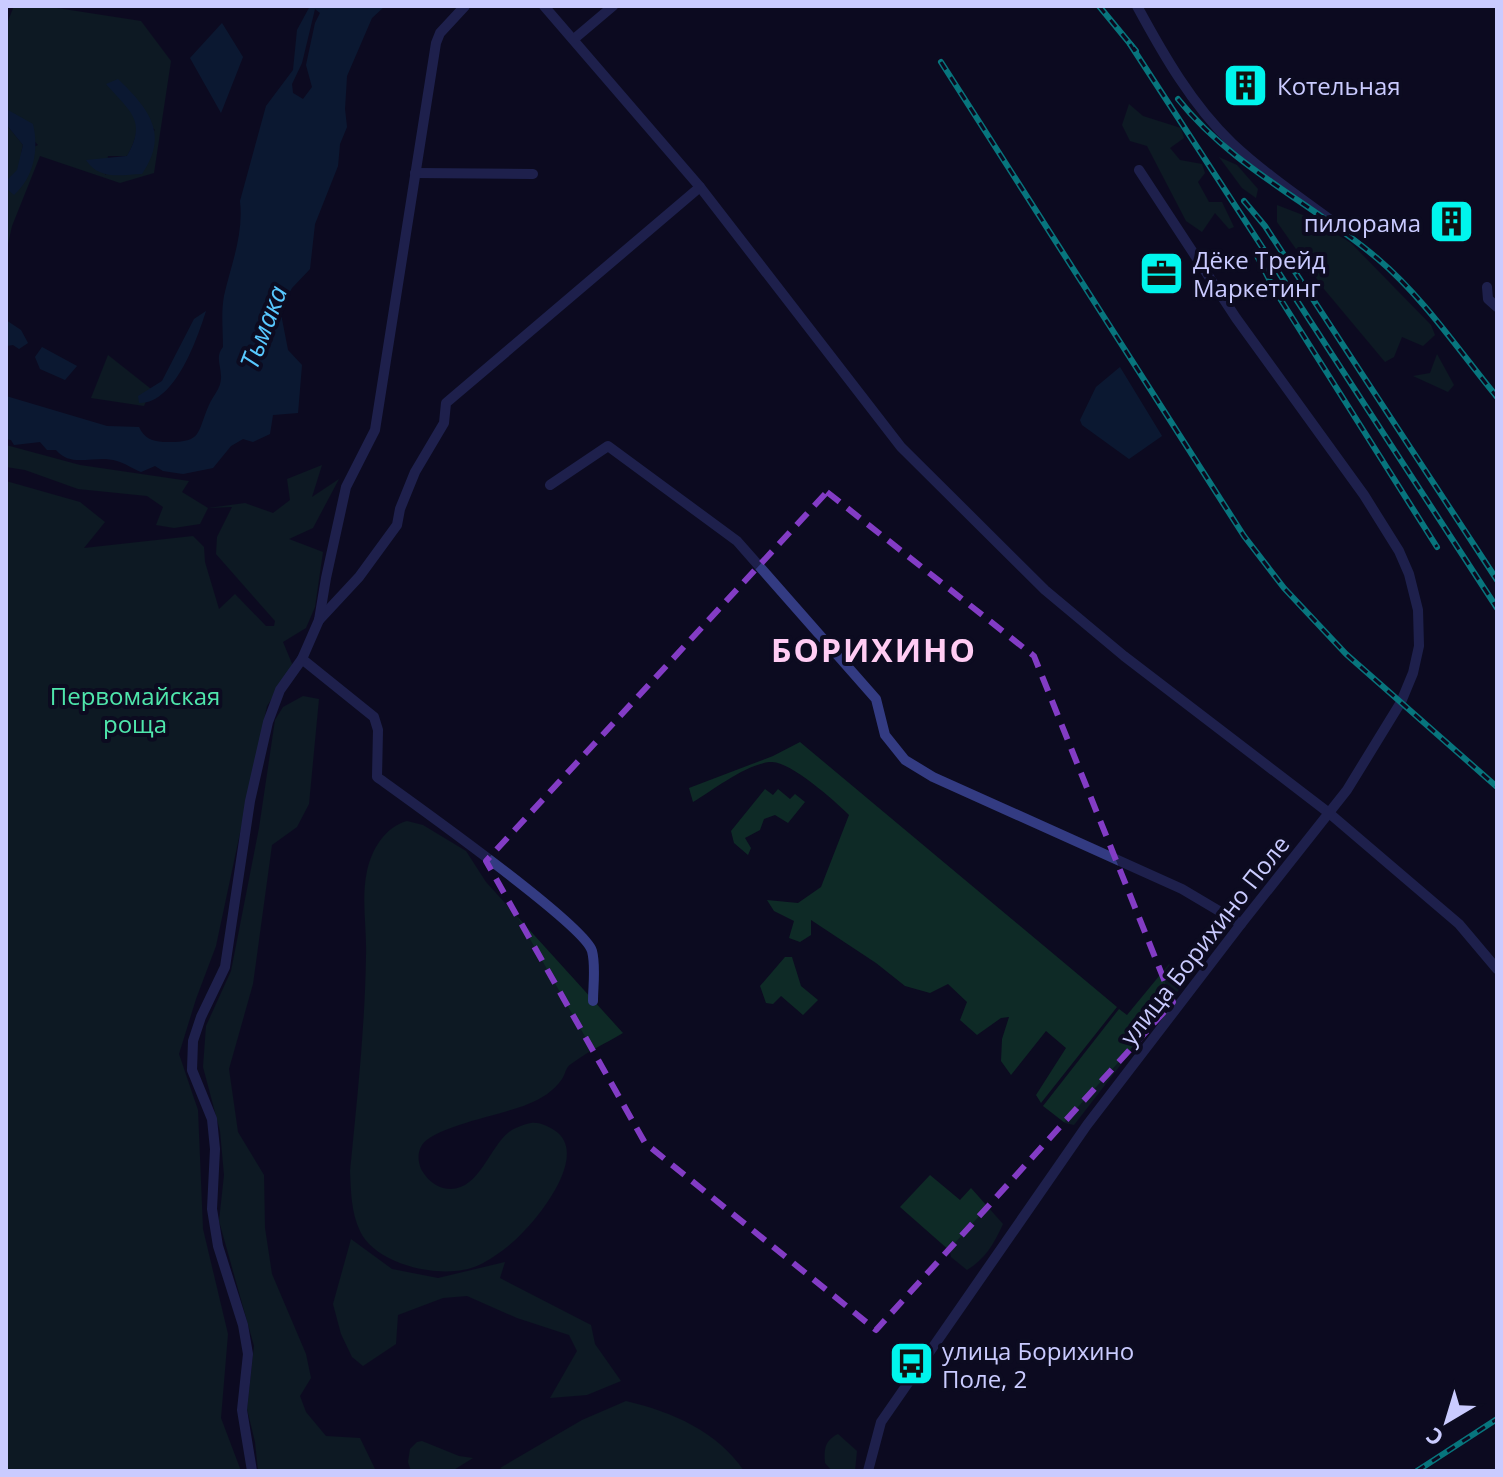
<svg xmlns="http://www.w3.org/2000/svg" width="1503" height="1477" font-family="'Open Sans',sans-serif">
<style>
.green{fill:#0e2a26;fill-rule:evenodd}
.water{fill:#092946;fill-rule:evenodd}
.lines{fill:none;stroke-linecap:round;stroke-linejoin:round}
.street{stroke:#333b82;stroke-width:10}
.rail-casing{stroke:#00f5ed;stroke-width:6}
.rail{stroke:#0c0b20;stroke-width:3;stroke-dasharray:9;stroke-linecap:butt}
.marked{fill:none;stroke:#833cc5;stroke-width:6;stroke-dasharray:16 10;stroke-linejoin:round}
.labels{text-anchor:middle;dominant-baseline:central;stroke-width:8;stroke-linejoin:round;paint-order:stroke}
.poi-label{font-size:24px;fill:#cacbff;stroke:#0c0b20;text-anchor:start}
.park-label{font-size:24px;fill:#4fe6ac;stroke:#0c0b20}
.street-label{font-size:24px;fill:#cacbff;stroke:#0c0b20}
.water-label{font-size:26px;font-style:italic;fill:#58c8ff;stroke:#0c0b20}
.district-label{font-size:32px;font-weight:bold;letter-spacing:2px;fill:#ffccf3;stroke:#0c0b20}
</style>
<rect width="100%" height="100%" fill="#0c0b20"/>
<g class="green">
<path d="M14,6H44L141,21L171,61L154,173L120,183L40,156L12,226L6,253V124L23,145L21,153L38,145L6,111V26ZM107,84L155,130L105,175L108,156H127C148,119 131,112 107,84Z"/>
<path d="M1129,104L1143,116L1181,128L1184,138L1170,148L1180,160L1202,164L1205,173L1198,182L1209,202H1222L1234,227L1229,229L1215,213L1202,232L1186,221L1147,146L1130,141L1122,125Z"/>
<path d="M1219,157L1237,165L1258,189L1256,198L1242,188Z"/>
<path d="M1277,205L1308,217L1351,243L1431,325L1435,335L1423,346L1402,337L1394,357L1385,362L1324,289L1277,222Z"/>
<path d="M1437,354L1454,385L1448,392L1413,376L1430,373Z"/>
<path d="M108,355L151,389L144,406L91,398Z"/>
<path d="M6,445L80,465L189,481L182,492L208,508L245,503L273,513L290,500L287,479L322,465L312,497L339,479L313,528L289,539L323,552L315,607L306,628L283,642L293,666L267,706L216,946L196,999L179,1054L198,1110L203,1229L228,1334L221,1418L241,1471H6V481L80,502L105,522L84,548L193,536L204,547L205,562L219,609L235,594L266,626H274L275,621L216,554L217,537L232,507L208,508L200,524L174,528L156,525L163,507L147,496L78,489L25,470L6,467Z"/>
<path d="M303,696L319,699L309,804L297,827L272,845L253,984L229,1069L238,1132L264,1175L265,1228L272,1274L306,1354L311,1378L300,1396L306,1412L326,1436L360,1438L376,1471H258L255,1442L247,1409L254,1346L219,1221L224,1175L220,1131L203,1067L206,1026L231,971L259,828L275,720L283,707Z"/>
<path d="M800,742L1117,1007L1041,1103L1036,1095L1066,1048L1046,1031L1011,1075L1001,1061L1002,1039L1009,1017L1001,1018L977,1035L960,1020L967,1002L948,984L930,993L905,986L876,963L811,920V935L800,942L789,938L794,921L774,911L767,900L798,903L821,887L849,815C835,801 791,762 772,762C749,762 713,790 693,802L689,788L773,756Z"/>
<path d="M765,789L773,795L778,789L790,799L795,794L805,802L788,823L775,815L764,819L760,830L745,838L751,848L748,855L734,843L731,831Z"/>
<path d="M407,821L423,825L466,851L486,882L623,1033C606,1043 587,1052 571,1064C565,1068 566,1073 562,1079C554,1091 541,1099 528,1104C506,1114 434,1126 422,1145C417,1153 418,1161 421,1169C426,1178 433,1185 443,1188C478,1196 488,1148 509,1132C514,1128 525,1124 531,1123C539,1122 547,1126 554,1130C592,1154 536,1222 514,1241C504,1250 490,1260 479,1265C446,1281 376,1266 360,1231C351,1212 351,1191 350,1171C357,1100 365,1028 366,956C367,928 361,899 367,871C372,849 385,827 407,821Z"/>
<path d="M785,957H792L801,986L818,1000L803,1015L781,996L773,1004L766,1003L760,986Z"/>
<path d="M1169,964L1182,975L1185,982L1074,1125L1065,1123L1043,1106L1119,1009L1127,1015Z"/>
<path d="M930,1175L960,1200L971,1188L1003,1224C994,1244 985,1259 967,1270L951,1257L950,1251L900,1207Z"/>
<path d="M351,1239L392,1269L438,1278L505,1262L500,1278L591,1325L595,1344L621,1381L587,1395L550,1398L577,1351L569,1335L517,1318L467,1296L443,1298L398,1315L396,1344L363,1366L352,1357L341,1334L333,1304Z"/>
<path d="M626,1401C672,1412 717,1431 744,1471H505L500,1468L582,1420Z"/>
<path d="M838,1434L857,1451L855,1471H832L825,1463C824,1450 824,1441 838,1434Z"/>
<path d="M422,1441L459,1456L473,1458L452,1471H411L408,1462L410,1449L417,1442Z"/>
</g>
<g class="water">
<path d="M310,6H385L372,18L347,76L345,109L347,127L340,144L338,166L315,224L310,269L292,288L280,309L288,350L302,365L298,413L273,415L270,434L253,442L243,439L231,446L213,468L183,474L163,471L155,466L141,472C133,469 125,463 117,461C95,454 72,469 56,450H47L40,442L14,445L11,440L6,439V396L107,426L139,427C144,438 151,441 163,442C203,443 196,435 209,405C213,396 222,387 221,376C221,365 215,357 223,347C223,329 221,313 224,296C231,265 244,234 240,201L266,106L293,70L297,30ZM315,9L320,13L315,23L306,65L312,87L303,99L293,93L292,84L302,63Z"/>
<path d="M222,23L243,57L221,113L190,58Z"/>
<path d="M118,79C148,108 170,134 142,174C120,175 99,180 86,160L127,156C148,120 129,111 106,84Z"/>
<path d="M8,110L33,124C39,150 34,177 14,195L6,188V181L17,170L23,145L6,124Z"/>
<path d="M206,311C197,339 175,404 139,403L138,396L162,381L194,319Z"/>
<path d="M6,320L21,330L28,343L19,349L13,345L6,346Z"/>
<path d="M42,347L77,366L65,380L40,369L35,357Z"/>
<path d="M1120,367L1162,436L1129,459L1082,425L1080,420L1096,387Z"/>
</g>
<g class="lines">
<g class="street">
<path d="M544,6L700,187L901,447L1045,590L1124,656L1329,813L1459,924L1497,969"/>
<path d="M1137,6C1163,54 1192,105 1232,143C1265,174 1304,200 1340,227"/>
<path d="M574,39L613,6"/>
<path d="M415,173L533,174"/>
<path d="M1487,287L1488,299L1497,307"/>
<path d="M550,485L608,446L737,541L876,699L885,735L905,760L933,777L1182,889L1241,924"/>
<path d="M319,620L359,577L397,525L400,509L415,472L444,423L446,403L700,187"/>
<path d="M302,659L374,717L378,730L377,777C410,801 585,925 592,951C596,966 593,986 593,1001"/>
<path d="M252,1471L242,1410L248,1354L243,1325L218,1246L212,1209L215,1149L212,1119L192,1070L193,1041L201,1017L225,967L250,801L268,722L280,690L302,659L319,620L326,578L346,487L375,430L436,43L440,33L465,6"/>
<path d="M868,1471L881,1422L1087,1125L1241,924L1347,790L1401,702L1413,673L1419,646L1418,610L1409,574L1399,551L1364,495L1236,318L1139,170"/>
</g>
<defs>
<g id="rail">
<path d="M1099,6L1136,51"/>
<path d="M1130,44L1497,608"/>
<path d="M941,62L1244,536L1284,588L1346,654L1497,787"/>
<path d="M1178,99C1233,168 1312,203 1378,259C1424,298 1459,351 1497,397"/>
<path d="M1244,201L1265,226L1497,580"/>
<path d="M1256,254L1274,289L1437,547"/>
<path d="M1417,1471L1497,1419"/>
</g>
</defs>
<use href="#rail" class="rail-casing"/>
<use href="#rail" class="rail"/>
</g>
<path d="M0 0H1503V1477H0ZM827,492L1034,656L1173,1002L876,1330L645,1143L486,861Z" fill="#0c0b20" fill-opacity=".55" fill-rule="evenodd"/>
<path class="marked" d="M827,492L1034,656L1173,1002L876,1330L645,1143L486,861Z"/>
<defs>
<symbol id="building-square" viewBox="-11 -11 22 22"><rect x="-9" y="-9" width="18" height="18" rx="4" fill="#00f5ed" stroke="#0c0b20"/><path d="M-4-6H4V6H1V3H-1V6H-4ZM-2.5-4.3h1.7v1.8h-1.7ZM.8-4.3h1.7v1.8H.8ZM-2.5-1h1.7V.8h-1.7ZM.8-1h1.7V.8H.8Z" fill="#111"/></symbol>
<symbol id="office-square" viewBox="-11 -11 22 22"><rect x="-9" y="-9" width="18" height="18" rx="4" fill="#00f5ed" stroke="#0c0b20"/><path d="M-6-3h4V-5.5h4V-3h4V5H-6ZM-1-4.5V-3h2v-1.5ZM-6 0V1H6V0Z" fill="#111"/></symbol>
<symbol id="bus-square" viewBox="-11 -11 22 22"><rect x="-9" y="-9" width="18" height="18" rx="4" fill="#00f5ed" stroke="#0c0b20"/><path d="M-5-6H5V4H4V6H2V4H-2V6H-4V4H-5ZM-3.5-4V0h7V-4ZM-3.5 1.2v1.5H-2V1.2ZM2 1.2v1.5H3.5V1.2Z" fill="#111"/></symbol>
</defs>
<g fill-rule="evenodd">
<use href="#building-square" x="1220" y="60" width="51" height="51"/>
<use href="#building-square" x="1426" y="196" width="51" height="51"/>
<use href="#office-square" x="1136" y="248" width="51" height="51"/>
<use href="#bus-square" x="886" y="1338" width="51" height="51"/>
</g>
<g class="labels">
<g class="poi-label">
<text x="1277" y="85">Котельная</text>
<text x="1421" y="222" text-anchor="end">пилорама</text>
<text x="1193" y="259">Дёке Трейд<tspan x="1193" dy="28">Маркетинг</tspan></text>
<text x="942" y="1350">улица Борихино<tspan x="942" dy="28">Поле, 2</tspan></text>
</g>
<g class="park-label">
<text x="135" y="695">Первомайская<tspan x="135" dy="28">роща</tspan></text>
</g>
<g class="street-label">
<text transform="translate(1204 940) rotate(-52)">улица Борихино Поле</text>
</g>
<g class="water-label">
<text transform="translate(263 327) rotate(-69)">Тьмака</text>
</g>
<g class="district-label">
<text x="874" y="649">БОРИХИНО</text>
</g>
</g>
<rect width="1503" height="1477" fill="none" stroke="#cacbff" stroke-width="16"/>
<g transform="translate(1447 1421) rotate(218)" stroke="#0c0b20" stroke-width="6" paint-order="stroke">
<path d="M0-6L14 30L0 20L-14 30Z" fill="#cacbff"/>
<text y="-12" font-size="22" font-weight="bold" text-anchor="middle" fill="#cacbff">С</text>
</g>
</svg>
